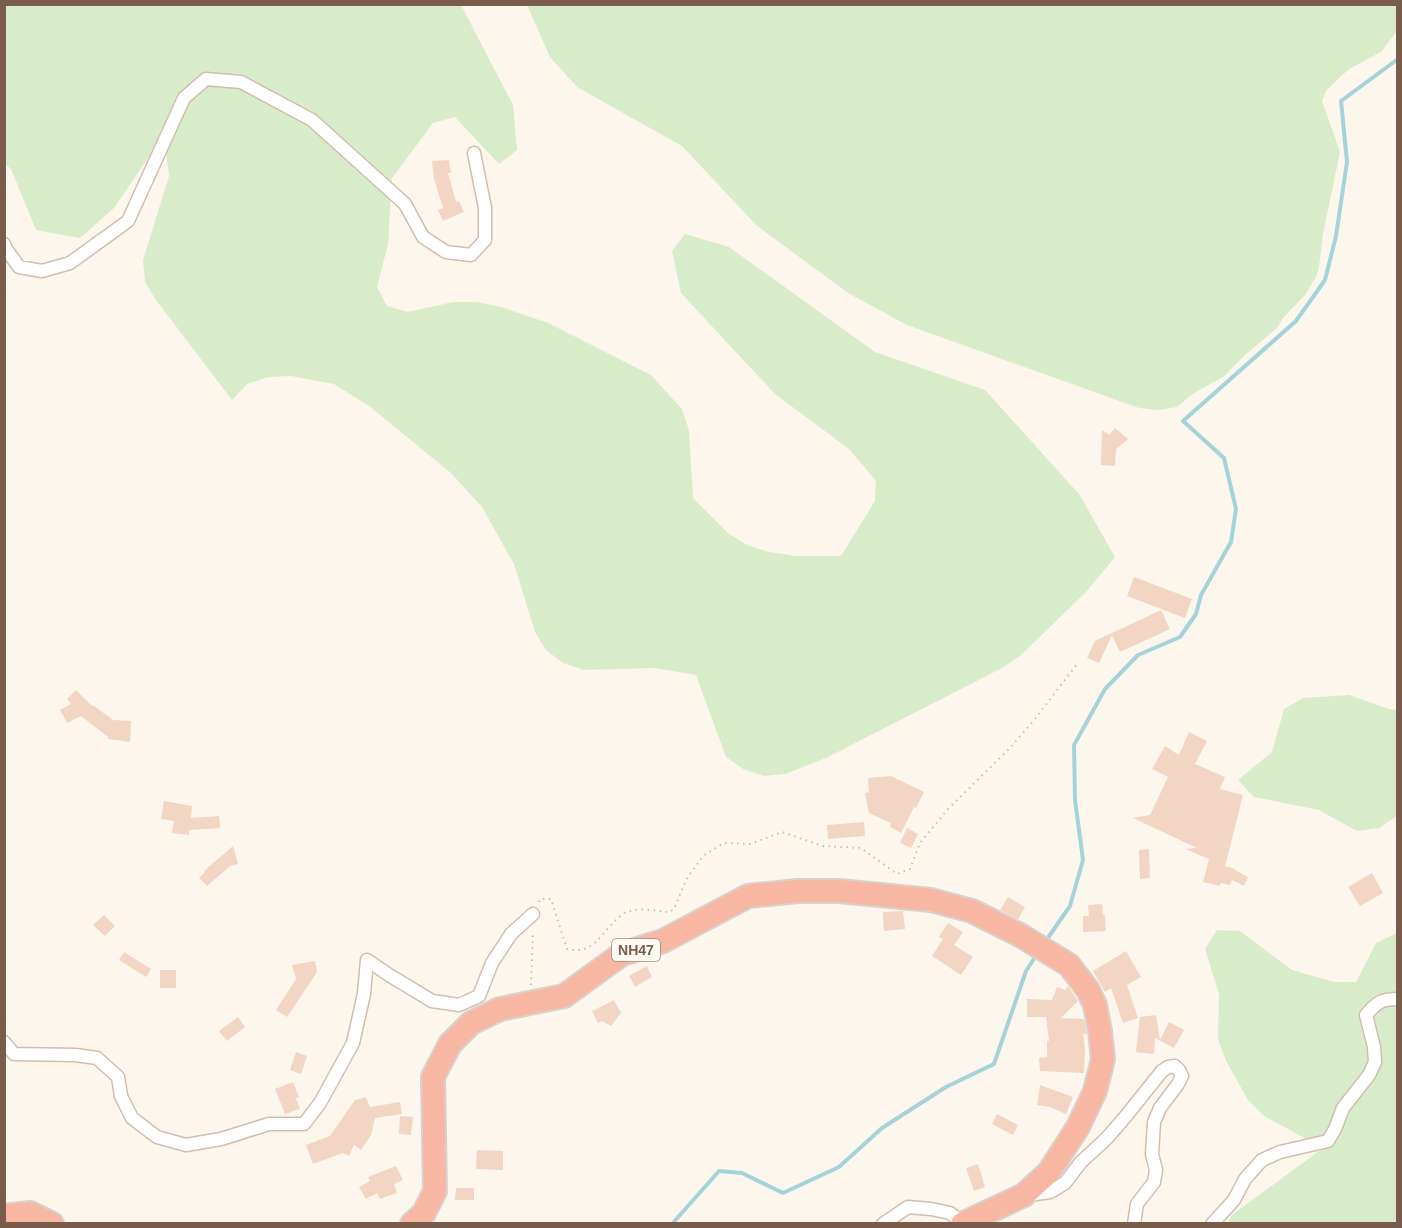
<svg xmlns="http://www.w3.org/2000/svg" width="1402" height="1228" font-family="Helvetica,sans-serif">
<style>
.green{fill:#d8ecc9}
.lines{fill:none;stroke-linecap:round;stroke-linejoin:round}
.stream{stroke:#a5d3da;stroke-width:4}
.building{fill:#f3d5c3}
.street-casing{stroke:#d1beb0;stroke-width:15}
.highway-casing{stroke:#dad1cd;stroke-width:26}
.path{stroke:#d9b8a5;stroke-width:2;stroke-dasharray:1.5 4.5;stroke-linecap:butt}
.street{stroke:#fff;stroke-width:12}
.highway{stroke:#f7b7a3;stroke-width:22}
.labels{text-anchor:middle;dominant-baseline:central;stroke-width:4.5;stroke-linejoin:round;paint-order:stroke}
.shield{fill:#fffaf3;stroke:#a28b7f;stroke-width:1.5}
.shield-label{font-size:14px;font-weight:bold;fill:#7a5c4d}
</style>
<rect width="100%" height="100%" fill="#fdf6ec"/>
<g class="green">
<path d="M1397,4V31L1381,52L1351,68L1342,75L1326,91L1322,101L1340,152L1323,234L1319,267L1316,277L1305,295L1283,318L1277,328L1246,354L1223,377L1194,393L1177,407L1159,410L1139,408L907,325L848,293L756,225L682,146L577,87L550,57L527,5Z"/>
<path d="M5,5H461L513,105L517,150L499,164L455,117L433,123L392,178L388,244L377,287L387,306L408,312L453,302H477L501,307L548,323L651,375L682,409L689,430L693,498L728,533L747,545L769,552L796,556H841L875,501L876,481L849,449L775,394L681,293L672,251L685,234L729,247L875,352L985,390L1079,494L1115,557L1086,592L1020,656L1002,668L826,758L785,774L764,776L743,769L726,757L696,675L655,668L584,670L563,663L546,650L535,632L514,564L482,507L451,473L369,406L334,384L291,376L268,377L247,384L232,400L156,300L145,282L143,260L169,176L164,135L114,208L80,238L36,230L11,169L5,164Z"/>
<path d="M1349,695L1389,709L1397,710V816L1379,828L1357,831L1319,810L1254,797L1238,780L1272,752L1284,709L1303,698Z"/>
<path d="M1217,930L1240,931L1292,970L1334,982H1356L1376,943L1397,933V1223H1228L1232,1215L1323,1148L1264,1116L1248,1100L1226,1061L1218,1039L1219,994L1205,949Z"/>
</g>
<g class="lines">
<g class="stream">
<path d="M1045,942L1070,906L1083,860L1075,800L1074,745L1105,689L1138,655L1180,637L1196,614L1201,595L1231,542L1236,509L1224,458L1183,421L1296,321L1325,280L1336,236L1347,162L1341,101L1398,59"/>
<path d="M672,1224L719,1171L742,1173L783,1193L839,1167L882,1128L946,1087L994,1064L1026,971L1037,954"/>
</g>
</g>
<g class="building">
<path d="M449,160L451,173H448L456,202L459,201L464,212L443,221L438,210L443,208L434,179L432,161Z"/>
<path d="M1115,428L1128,439L1116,449L1115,466L1101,465L1102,430L1109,435Z"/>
<path d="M1134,577L1192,599L1185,618L1127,596Z"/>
<path d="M1161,610L1170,629L1120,652L1112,635L1099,663L1087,658L1095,641Z"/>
<path d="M76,690L92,706L93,705L113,720L131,721L130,742L108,739V737L81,716L67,723L60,710L71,704L67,699Z"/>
<path d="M1189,732L1207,741L1195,764L1225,777L1220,789L1243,795L1225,866L1235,869V870L1248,877L1244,886L1232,880L1230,885L1221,883L1220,886L1203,882L1209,859L1185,849L1197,848L1133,818L1150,815L1168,777L1152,769L1165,746L1179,755Z"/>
<path d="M891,776L924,792L916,808L914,807L901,833L890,827L891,823L869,813L865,793L869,792L868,778Z"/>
<path d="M164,801L192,806L191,818L219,816L220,828L189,830V835L172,833L174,821L161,819Z"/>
<path d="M864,822L865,836L828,839L827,825Z"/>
<path d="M907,828L918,834L911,848L900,843Z"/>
<path d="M233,846L238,864L230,866L207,886L199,878L205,872L204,871Z"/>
<path d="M1149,849L1150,878L1140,879L1139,850Z"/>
<path d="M1372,873L1383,893L1360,906L1348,887Z"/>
<path d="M1008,897L1025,907L1018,919L1000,910Z"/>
<path d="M1102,904L1103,915H1105L1106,931L1083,932V916H1089L1088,905Z"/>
<path d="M903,911L905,929L884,931L883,912Z"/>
<path d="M104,915L115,926L105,936L93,925Z"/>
<path d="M948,923L963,932L954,945L973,957L961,975L932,956L943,939L939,937Z"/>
<path d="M1126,951L1141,977L1127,985L1138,1018L1123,1023L1111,988L1105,992L1093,971Z"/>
<path d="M124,952L151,969L146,977L119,960Z"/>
<path d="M315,961L317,972L287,1017L276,1010L296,979L292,965Z"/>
<path d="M647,966L652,977L635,987L629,976Z"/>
<rect x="160" y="970" width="16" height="18"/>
<path d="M1068,986L1078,1001L1061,1018L1084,1019L1087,1034H1083L1085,1049L1084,1073L1040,1071L1039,1058L1047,1057V1041H1049L1046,1017H1027V999L1052,1000L1057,987L1065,990Z"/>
<path d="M614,1000L621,1013L611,1026L602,1021L598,1023L592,1011Z"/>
<path d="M1156,1015L1160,1040L1169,1022L1184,1030L1174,1048L1155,1038L1154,1054L1136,1052L1140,1017Z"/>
<path d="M238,1017L245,1027L227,1041L219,1031Z"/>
<path d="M296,1052L307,1056L301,1074L290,1070Z"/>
<path d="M293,1082L299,1097L296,1098L300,1109L285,1114L275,1089Z"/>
<path d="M1040,1085L1073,1097L1066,1114L1050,1107L1037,1105Z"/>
<path d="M366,1097L370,1107L400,1102L402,1114L375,1118L371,1135L361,1150L354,1145L349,1156L343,1153L313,1164L306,1145L330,1136L355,1100Z"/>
<path d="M997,1114L1018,1125L1013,1135L992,1124Z"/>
<path d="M400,1116L413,1117L411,1135L399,1134Z"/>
<path d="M477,1150L503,1151V1170L476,1169Z"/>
<path d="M978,1164L985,1187L974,1191L966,1168Z"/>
<path d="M396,1166L403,1180L394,1184L397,1193L380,1199L377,1193L366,1199L359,1187L370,1181L368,1177Z"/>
<path d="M456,1188H474V1200H455Z"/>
</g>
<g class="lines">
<defs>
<g id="street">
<path d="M4,244L6,249L19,267L42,271L70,263L128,221L184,98L206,79L241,82L312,120L405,204L423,237L446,252L471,255L485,240V208L474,153"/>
<path d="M4,1042L14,1054L75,1055L97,1058L118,1077L121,1096L132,1118L157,1137L186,1145L221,1139L269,1124H304L320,1103L353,1043L364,994L367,960L389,975L432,1001L459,1005L479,996L492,963L511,934L533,914"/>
<path d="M1029,1195L1050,1192L1065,1183L1081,1162L1107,1138L1126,1116L1162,1071L1168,1067L1175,1066L1179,1070L1182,1076L1178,1084L1160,1108L1154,1122L1152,1154L1156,1170L1154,1182L1137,1204L1134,1224"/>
<path d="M883,1224L908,1207L931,1209L950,1213L963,1223"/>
<path d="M1212,1224L1234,1200L1245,1179L1262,1160L1280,1152L1328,1141L1335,1129L1343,1108L1369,1075L1375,1062L1374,1047L1366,1015C1377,1002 1381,999 1398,999"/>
</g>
<g id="highway">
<path d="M4,1216L30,1213L52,1224"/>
<path d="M412,1224L424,1213L435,1191L433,1077L450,1044L471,1023L500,1009L564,996L622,954L663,941L748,896L798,891H839L931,900L972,911L1020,935L1069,965L1088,990L1095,1005L1100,1031L1103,1059L1095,1091L1078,1127L1049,1172L1024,1195L962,1224"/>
</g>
</defs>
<use href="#street" class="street-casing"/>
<use href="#highway" class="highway-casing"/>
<g class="path">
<path d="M539,902L540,899H551L567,949C593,955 599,936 616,920C619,917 623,913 627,912C640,907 656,911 669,912L674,909L686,880L703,856L724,843L750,844L782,832L823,846L861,848L897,874L910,869L920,843L948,809L1009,749L1035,719L1077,664"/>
<path d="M531,985L533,931"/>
</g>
<use href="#street" class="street"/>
<use href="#highway" class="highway"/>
</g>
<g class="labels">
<rect class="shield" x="612" y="939" width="48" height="22" rx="4.5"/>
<g class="shield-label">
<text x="636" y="950">NH47</text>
</g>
</g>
<rect width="1402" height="1228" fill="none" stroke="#7a5c4d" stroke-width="12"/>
</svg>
